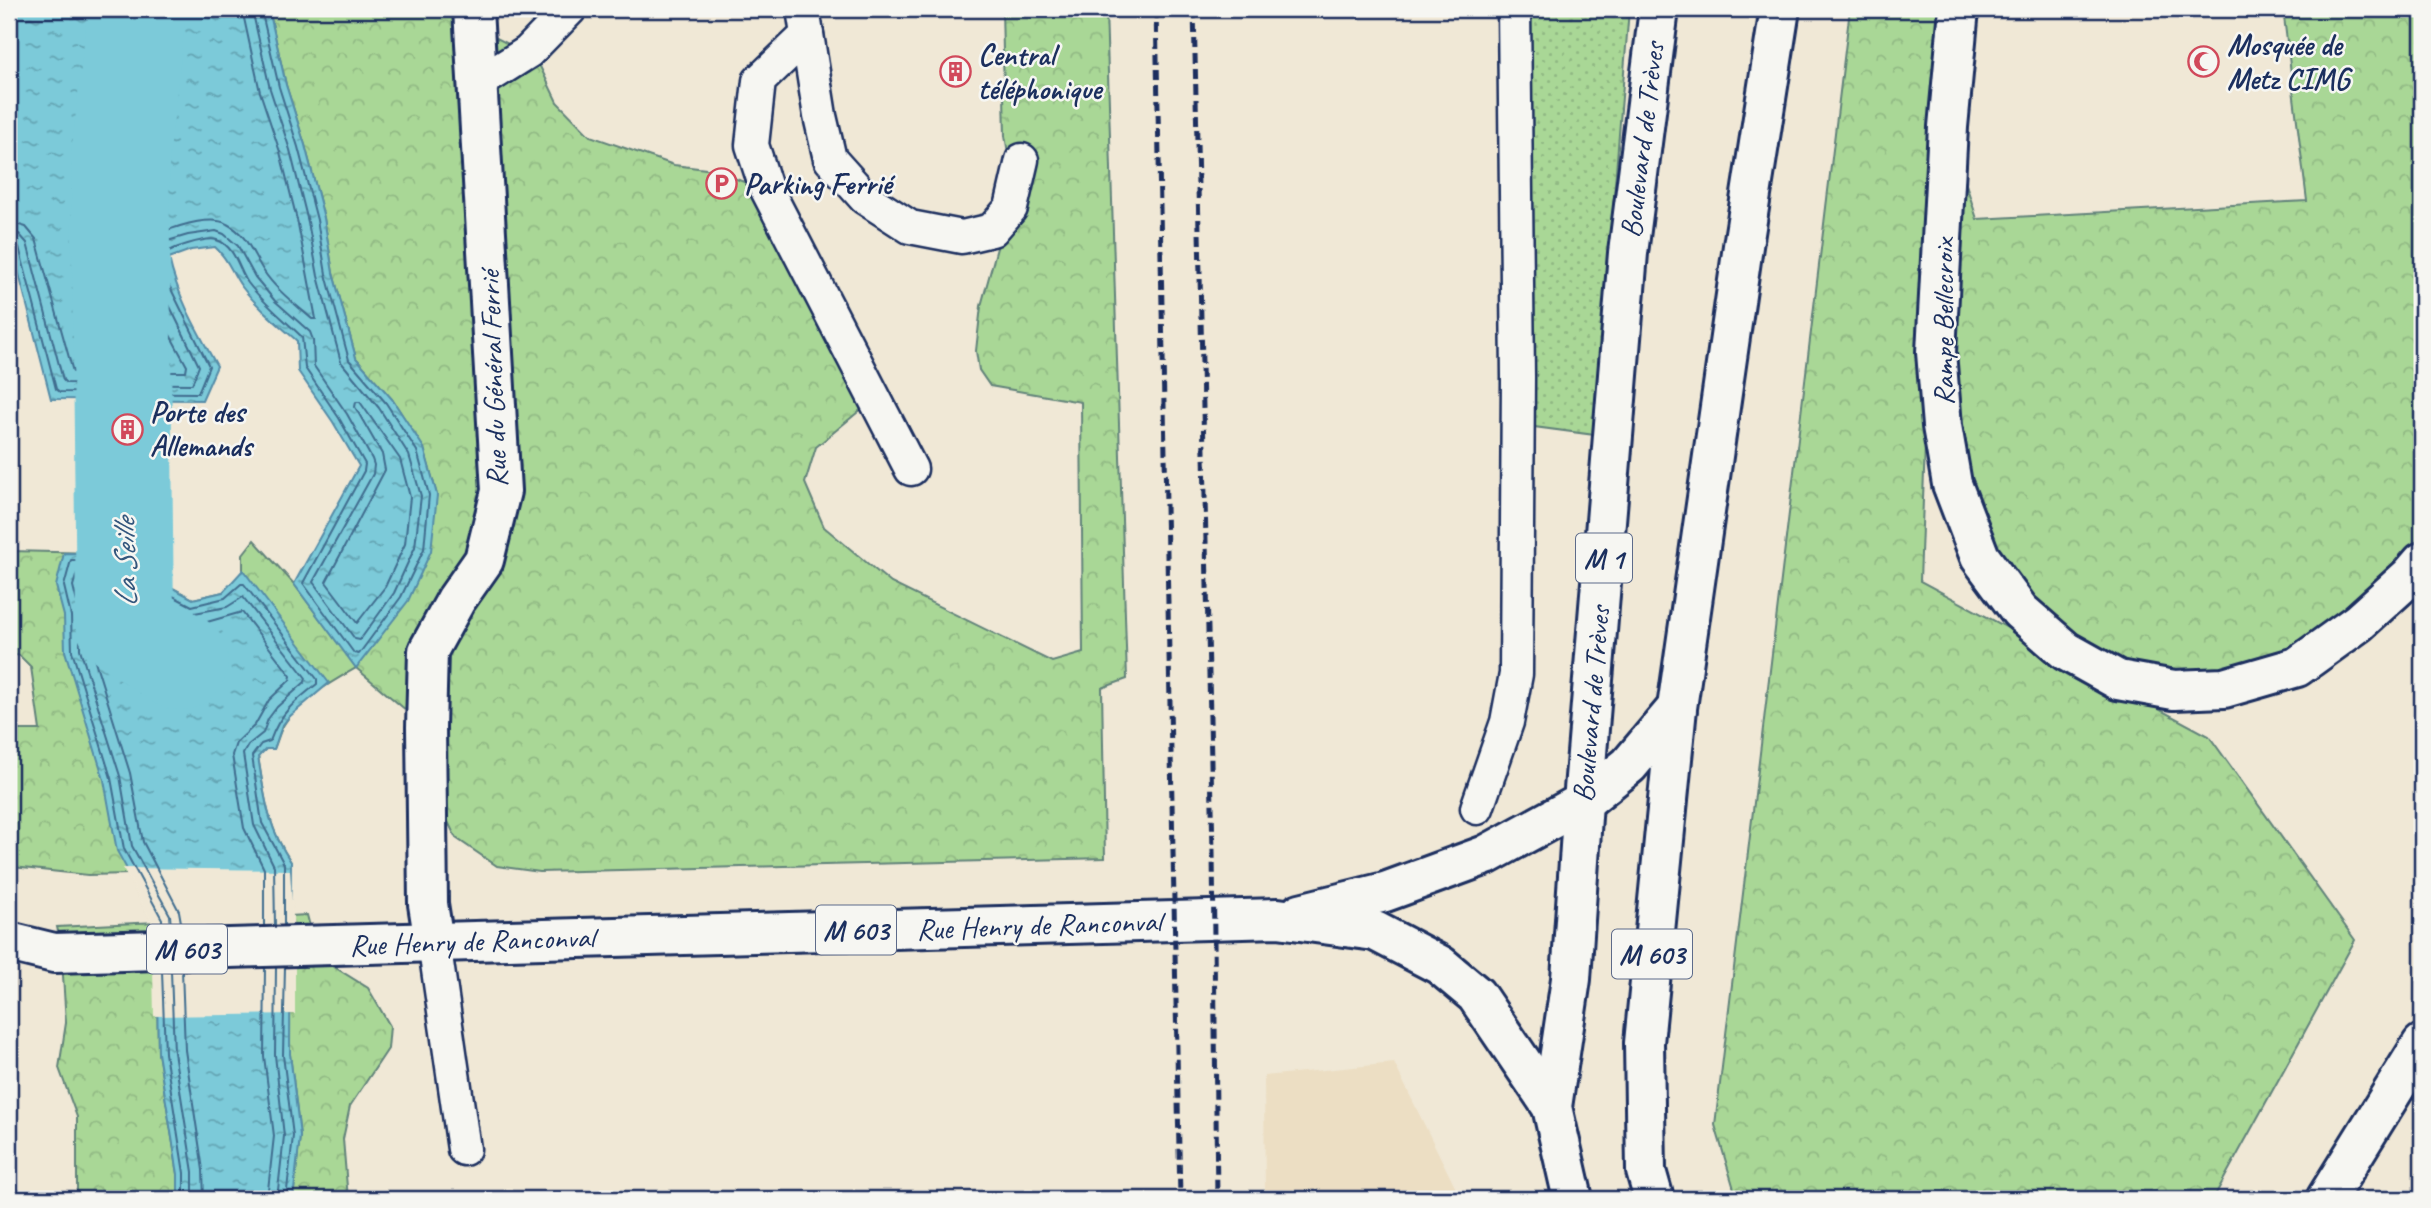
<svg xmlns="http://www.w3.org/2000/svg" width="2431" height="1208" font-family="Caveat,sans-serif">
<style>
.built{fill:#ecdec3}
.grass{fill:url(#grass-dots);stroke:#62837a;stroke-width:2}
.forest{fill:url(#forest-crowns);stroke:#62837a;stroke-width:2}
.water{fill:url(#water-ripples);stroke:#558ca8;stroke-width:2}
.pier{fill:#f0e8d6}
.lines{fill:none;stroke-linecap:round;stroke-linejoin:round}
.shore{stroke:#416d8f;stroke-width:2}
.river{stroke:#7bcad9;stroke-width:98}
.lane-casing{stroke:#1b2f5e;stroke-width:37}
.street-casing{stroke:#1b2f5e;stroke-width:44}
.secondary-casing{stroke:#1b2f5e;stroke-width:44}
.primary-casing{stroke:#1b2f5e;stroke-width:44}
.lane{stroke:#f6f6f2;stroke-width:32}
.street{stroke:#f6f6f2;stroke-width:38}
.secondary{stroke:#f6f6f2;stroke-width:38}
.primary{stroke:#f6f6f2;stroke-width:38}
.rail{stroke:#1b2f5e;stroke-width:5;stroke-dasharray:10 5;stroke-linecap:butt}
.labels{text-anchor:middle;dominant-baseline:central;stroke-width:5;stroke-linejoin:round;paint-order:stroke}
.shield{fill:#f6f6f2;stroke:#5d6b8a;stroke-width:2}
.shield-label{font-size:28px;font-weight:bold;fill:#1b2f5e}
.poi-label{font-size:30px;font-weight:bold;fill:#1b2f5e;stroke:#f6f6f2;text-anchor:start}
.street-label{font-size:30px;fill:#1b2f5e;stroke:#f6f6f2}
.water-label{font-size:32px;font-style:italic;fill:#33567d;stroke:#f6f6f2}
</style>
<defs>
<pattern id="grass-dots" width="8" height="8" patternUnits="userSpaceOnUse" patternTransform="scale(1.75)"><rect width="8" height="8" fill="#a9d796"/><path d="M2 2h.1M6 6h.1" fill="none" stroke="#91b984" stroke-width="1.8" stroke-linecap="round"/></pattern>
<pattern id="forest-crowns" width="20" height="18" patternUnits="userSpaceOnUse" patternTransform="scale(1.75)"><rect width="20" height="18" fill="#a9d796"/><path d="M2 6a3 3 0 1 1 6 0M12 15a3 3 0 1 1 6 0" fill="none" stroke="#91b984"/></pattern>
<pattern id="water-ripples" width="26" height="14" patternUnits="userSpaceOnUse" patternTransform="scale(1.75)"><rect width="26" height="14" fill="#7bcad9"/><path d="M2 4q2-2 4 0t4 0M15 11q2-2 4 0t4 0" fill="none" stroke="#64a4b3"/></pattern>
</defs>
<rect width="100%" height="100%" fill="#f0e8d6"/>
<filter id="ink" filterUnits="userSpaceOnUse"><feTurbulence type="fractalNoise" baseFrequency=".0143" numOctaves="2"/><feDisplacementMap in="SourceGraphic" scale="14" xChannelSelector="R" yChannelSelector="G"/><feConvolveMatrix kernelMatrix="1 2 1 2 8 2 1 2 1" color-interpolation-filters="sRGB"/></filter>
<g filter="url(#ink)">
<path class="built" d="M1394,1063L1461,1199H1265L1264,1076Z"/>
<path class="grass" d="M1525,9H1629L1595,435L1527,426Z"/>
<g class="forest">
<path d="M265,9H452L453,16L536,58L557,102L590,136L674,165L714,170L749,184L864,407L816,447L805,483L824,527L891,583L1052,662L1083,653L1081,402L990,386L979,370L976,351L981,306L1014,186L1005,136L1002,9H1106L1127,679L1102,688L1105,858L540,872L497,866L456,838L427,779L426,727L356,668C333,681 294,703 282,728C279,734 277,742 274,749H266L258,756C265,798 267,826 291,862L290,870L88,875L13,867L9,824V730H40L31,667L19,655L9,656L10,551L143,554L167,585L193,599L223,592L235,581L243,570V554L254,540L294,584L356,667L437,495L424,449L392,399L356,358L333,273L324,218L305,145L286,85L270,14Z"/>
<path d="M1850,9H1941L1920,581L2209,736L2355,940L2213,1199H1737L1715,1125Z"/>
<path d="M2283,9H2422V562L2358,623L2224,688L2066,651L1952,484L1948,127L1977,219L2307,201Z"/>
<path d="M307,915L314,942L328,963L368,988L390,1026L388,1049L350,1106L343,1139L348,1199H293L300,1136L290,1054V916Z"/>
<path d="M156,922L158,1053L178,1174V1199H77V1117L59,1068L66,1023L61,944L57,927Z"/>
</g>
<g class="water">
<path d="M9,9H265L270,14L286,85L305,145L324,218L333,273L356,358L392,399L424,448L437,495L431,551L408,601L356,668L294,584L359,466L333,422L298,371L297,341C278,324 258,308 242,287C231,272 230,261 215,247L191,250L169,258C177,296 198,332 217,366L202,400L51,399L9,235Z"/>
<path d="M64,553L143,554L167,585L193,599L223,592L243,570L329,683L289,717L282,726L274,749H266L258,757C265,798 267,826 291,862L290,1054L300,1136L293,1199H178V1174L158,1053L156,922L117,851L104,780L65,651L64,616L56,586Z"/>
</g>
<path class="pier" d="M123,868L290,870L295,948V1014L154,1016L152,923Z"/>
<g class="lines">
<g class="shore">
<path d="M9,222L26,227L36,239L73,372H186L187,366C174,342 130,269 148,243C155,232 169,230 180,226C194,222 215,217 227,224C247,234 252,253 263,270C275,289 295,304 312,319H316L298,224L280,152L260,92L242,9"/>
<path d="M9,232L19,234L27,243L63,380L66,383L192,384L199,366L159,284L153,256L157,247L164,242L188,235L216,231L224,234L238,246L255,277L275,301L310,332L313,340L314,366L347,414L372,459L374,465L373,474L313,582L355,639L360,640L394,593L415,547L421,496L409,455L379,408L341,362L318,276L308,222L290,150L270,89L252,9"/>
<path d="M9,241L15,242L19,247L56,389L60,392L198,393L209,366L167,281L162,257C167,248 207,237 217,240C235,246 239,270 248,283C264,304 284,319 302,337L305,368L339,418L365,464L364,471L303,583L354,653L359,654L401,597L424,549L429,495L417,451L386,403L349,360L326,274L317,220L298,147L279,87L261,9"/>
<path d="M356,402H360L400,459L410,497L405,544L385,587L357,623L326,582L385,470L382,454L355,407Z"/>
<path d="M182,928L179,911L143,842L130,773L91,648L90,614L83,586L87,580L130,581L152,606L187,624H200L242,612L291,676L290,680L269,700L255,725L236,743L232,755L244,828L264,869V926"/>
<path d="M162,929V919L124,849L111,778L72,651L71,616L64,586L71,560L139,561L163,591L192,606L225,598L241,584H244L317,679V684C294,702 280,713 270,741L261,744L252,756L262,823L284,864V925"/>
<path d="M171,929L170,915L132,846L120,776L80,649V615L73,586L78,569L135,570L158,598L189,614L227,607L243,597L306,678L305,682L277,707L268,719L263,733L248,745L243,754L254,825L274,866L275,926"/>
<path d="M285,967L283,1055L293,1136L286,1199"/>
<path d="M265,968L264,1056L274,1136L267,1199"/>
<path d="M276,968L275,1055L284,1136L277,1199"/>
<path d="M182,970L185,1050L203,1170L204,1199"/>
<path d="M162,971L165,1053L184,1173V1199"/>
<path d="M171,971L174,1052L193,1172V1199"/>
</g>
<path class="river" d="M137,9L120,158L125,623L179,661"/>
<defs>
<g id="lane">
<path d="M803,9L820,116L830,159L865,198L910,227L962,237L992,230L1011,208L1022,160"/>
<path d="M807,35L759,81L752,145L766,188L911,469"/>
<path d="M477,84L528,52L570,9"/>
<path d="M1477,808L1507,722L1516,674L1518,377L1514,9"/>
<path d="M434,942L464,1149"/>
</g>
<g id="street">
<path d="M434,942L428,904L426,727L428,651L456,600L484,560L501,491L473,9"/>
<path d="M2326,1199L2422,1044"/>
</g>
<path id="secondary" d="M1959,9L1948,127L1936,352L1942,426L1952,484L1980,557L2020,611L2066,651L2118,680L2174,690L2224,688L2297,667L2358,623L2410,576L2422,562"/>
<g id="primary">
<path d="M1300,913L1385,892L1486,855L1583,802L1629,765L1677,708"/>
<path d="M9,942L54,953L1278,918L1375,931L1440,965L1476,995L1552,1107"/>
<path d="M1573,1199L1552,1107L1571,979L1583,802L1628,253L1659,9"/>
<path d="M1654,1199L1646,1171L1644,1043L1677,708L1743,246L1780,9"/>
</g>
</defs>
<use href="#lane" class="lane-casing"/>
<use href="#street" class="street-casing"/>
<use href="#secondary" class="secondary-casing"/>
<use href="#primary" class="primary-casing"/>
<use href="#lane" class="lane"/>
<use href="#street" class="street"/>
<use href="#secondary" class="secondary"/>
<use href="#primary" class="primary"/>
<g class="rail">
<path d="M1156,9L1180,1199"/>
<path d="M1194,9L1213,852L1217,1199"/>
</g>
</g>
</g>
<defs>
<symbol id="mosque-ring" viewBox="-11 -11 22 22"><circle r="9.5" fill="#f6f6f2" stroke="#d1495b" stroke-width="1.5"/><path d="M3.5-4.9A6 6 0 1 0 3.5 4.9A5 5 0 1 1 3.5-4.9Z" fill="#d1495b"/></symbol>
<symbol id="building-ring" viewBox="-11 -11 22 22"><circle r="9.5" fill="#f6f6f2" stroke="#d1495b" stroke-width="1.5"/><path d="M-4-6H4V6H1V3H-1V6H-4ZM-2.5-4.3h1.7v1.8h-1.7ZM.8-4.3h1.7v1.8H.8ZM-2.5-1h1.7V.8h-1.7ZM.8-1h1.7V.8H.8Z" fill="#d1495b"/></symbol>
<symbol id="parking-ring" viewBox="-11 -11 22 22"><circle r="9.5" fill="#f6f6f2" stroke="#d1495b" stroke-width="1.5"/><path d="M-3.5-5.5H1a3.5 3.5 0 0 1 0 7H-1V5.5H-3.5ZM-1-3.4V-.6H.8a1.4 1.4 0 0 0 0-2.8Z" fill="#d1495b"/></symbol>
</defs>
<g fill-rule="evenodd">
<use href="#mosque-ring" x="2186" y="44" width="35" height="35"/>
<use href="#building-ring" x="938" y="54" width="35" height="35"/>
<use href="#parking-ring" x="704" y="166" width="35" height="35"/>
<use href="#building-ring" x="110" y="412" width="35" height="35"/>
</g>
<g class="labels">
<g class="shield">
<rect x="1576" y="533.5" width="56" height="49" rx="5"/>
<rect x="816" y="905.5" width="80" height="49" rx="5"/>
<rect x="147" y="924.5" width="80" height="49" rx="5"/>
<rect x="1612" y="929.5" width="80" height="49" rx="5"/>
</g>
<g class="shield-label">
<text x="1604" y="558">M 1</text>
<text x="856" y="930">M 603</text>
<text x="187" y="949">M 603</text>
<text x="1652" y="954">M 603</text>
</g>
<g class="poi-label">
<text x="2227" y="45">Mosquée de<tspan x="2227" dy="34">Metz CIMG</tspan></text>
<text x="978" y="55">Central<tspan x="978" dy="34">téléphonique</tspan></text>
<text x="744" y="184">Parking Ferrié</text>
<text x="150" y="412">Porte des<tspan x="150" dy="34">Allemands</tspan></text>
</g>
<g class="street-label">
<text transform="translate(1642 140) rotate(-83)">Boulevard de Trèves</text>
<text transform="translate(1943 322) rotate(-90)">Rampe Bellecroix</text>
<text transform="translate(493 379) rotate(-92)">Rue du Général Ferrié</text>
<text transform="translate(1591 704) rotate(-85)">Boulevard de Trèves</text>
<text transform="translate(1039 925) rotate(-2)">Rue Henry de Ranconval</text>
<text transform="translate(472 941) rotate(-2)">Rue Henry de Ranconval</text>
</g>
<g class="water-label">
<text transform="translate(125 563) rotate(-91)">La Seille</text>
</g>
</g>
<rect width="2431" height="1208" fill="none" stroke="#f6f6f2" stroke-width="35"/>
<rect x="18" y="18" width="2396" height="1173" fill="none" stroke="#1b2f5e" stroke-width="2.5" filter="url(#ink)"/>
</svg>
